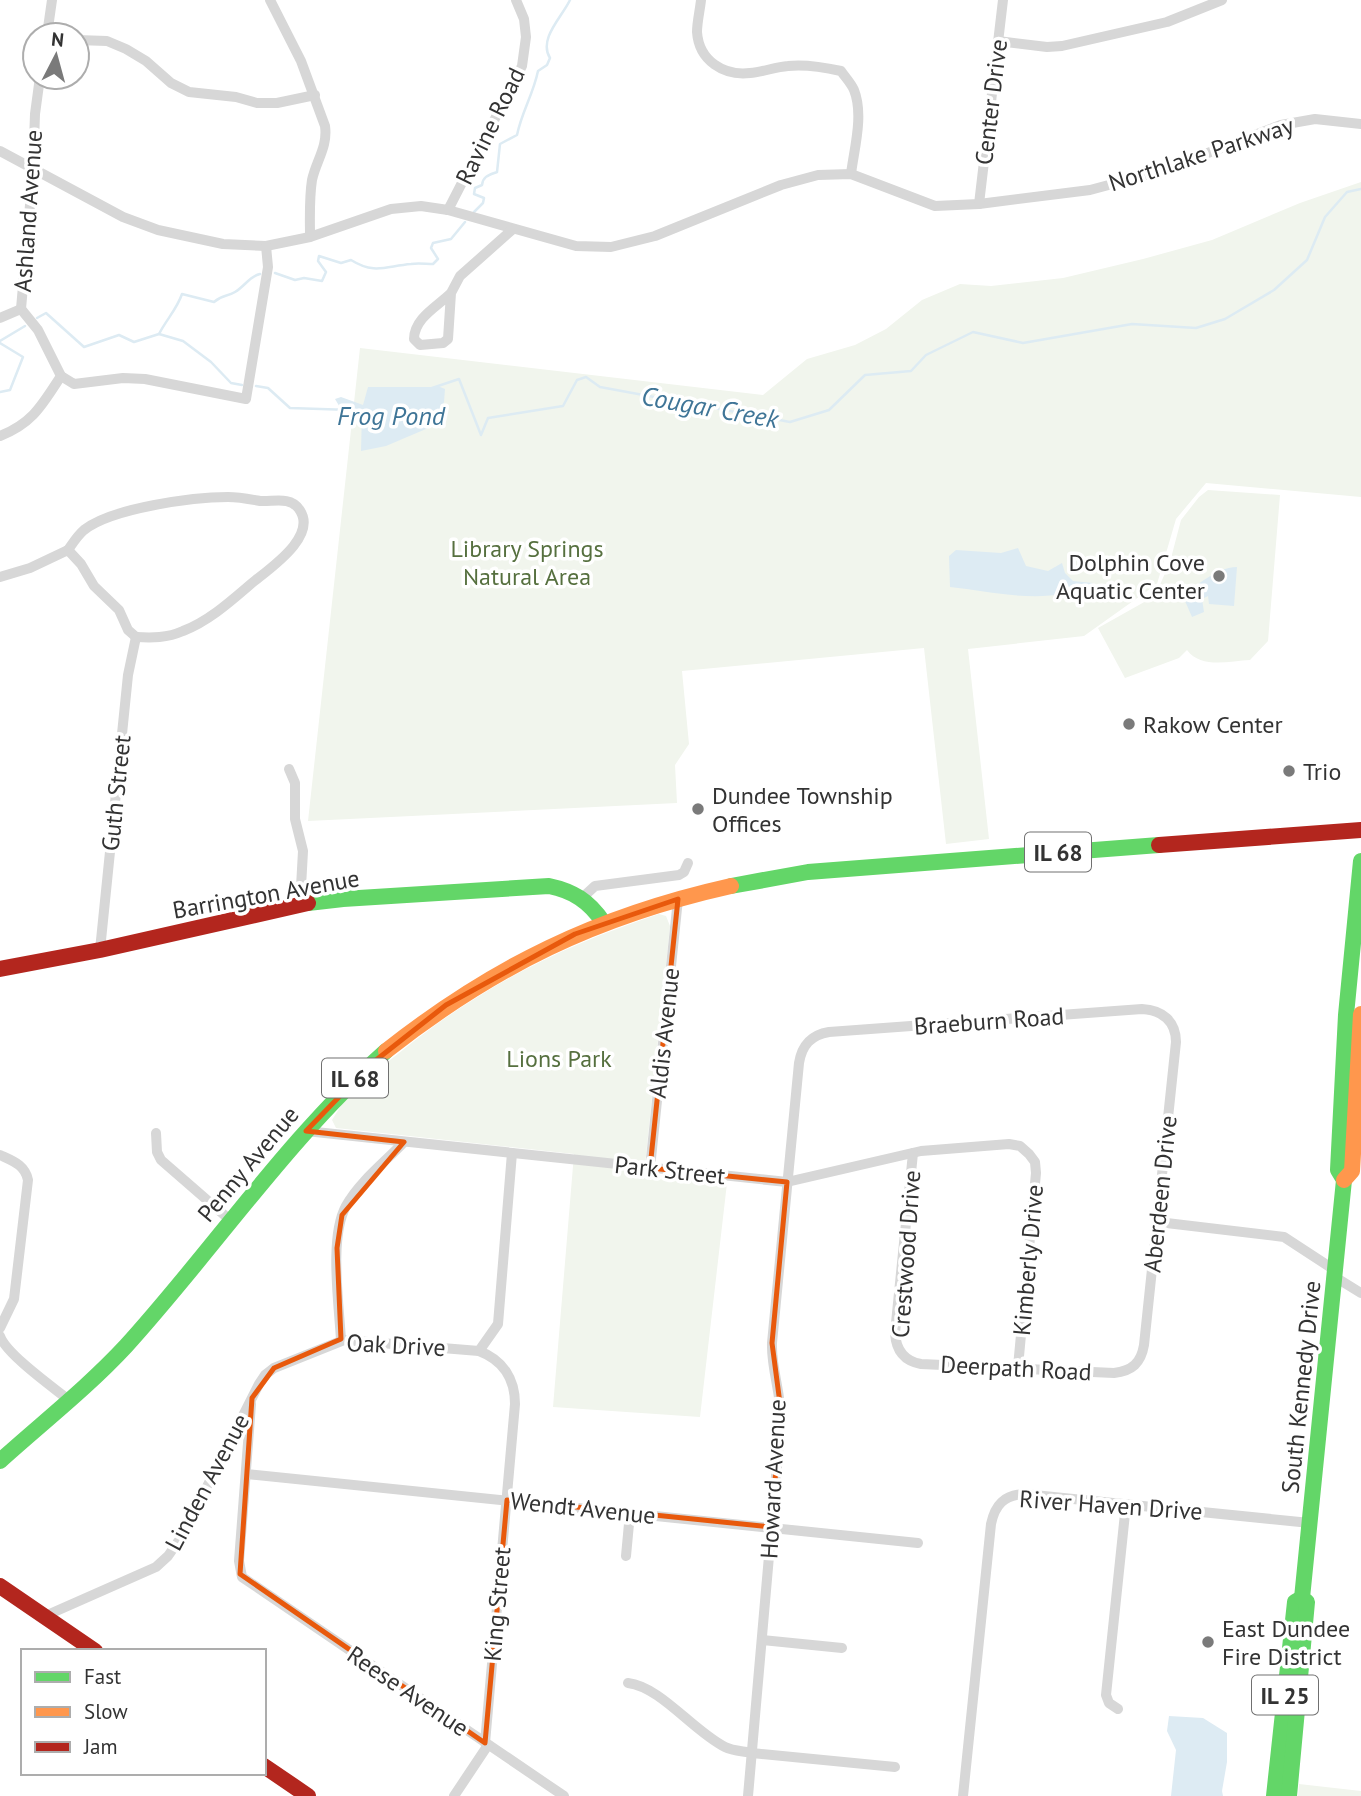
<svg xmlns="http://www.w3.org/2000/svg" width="1361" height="1796" font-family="'PT Sans',sans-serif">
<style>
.green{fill:#f1f5ed}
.water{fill:#ddebf3}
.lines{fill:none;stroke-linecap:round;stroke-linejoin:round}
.stream{stroke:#ddebf3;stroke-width:2.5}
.street{stroke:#d7d7d7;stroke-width:10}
.fast{stroke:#63d668;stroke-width:16}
.slow{stroke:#ff974d;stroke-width:16}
.jam{stroke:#b3261e;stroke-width:16}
.marked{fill:none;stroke:#e8590c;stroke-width:5;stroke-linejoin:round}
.poi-dot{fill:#7a7a7a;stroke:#fff;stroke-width:2.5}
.labels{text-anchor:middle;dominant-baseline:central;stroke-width:7;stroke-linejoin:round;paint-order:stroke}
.shield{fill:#fff;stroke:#707070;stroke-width:2}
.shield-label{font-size:23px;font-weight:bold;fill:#333}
.street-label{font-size:24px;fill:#333;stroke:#fff}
.park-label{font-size:24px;fill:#56703f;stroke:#fff}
.poi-label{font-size:24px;fill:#333;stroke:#fff;text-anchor:start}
.water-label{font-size:26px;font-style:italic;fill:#3f7597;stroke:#fff}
</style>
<rect width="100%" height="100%" fill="#fff"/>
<g class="green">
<path d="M1361,182V497L1206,483L1176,519L1157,584L1084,636L968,649L989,839L946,844L924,648L682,671L689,744L675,765L677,803L308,821L360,348L763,395L807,359L855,345L886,329L922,300L960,284L991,286L1063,278L1143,259L1212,240L1300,203Z"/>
<path d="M1208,490L1280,495L1268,641L1250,660C1229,661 1201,669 1187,650L1179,658L1125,678L1098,628L1155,596L1170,562L1181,520L1199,497Z"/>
<path d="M659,914L666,916L670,926L644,1174L727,1183L700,1417L553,1407L574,1154L336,1128L332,1120C338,1111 343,1101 350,1093C366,1077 387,1063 404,1049C484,985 562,946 659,914Z"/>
<path d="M1299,1784L1361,1791V1796H1298Z"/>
</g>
<g class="water">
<path d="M368,387H440L445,389L444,402L433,426L386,446L361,451L362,412L341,409L335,399L341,397L363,405Z"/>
<path d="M1018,548L1026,566L1048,571L1062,563L1065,573L1073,581L1093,583C1050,607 997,592 950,587L949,556L956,550L1001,553Z"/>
<path d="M1237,567L1234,606L1209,604L1208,596L1202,599L1204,612L1192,617L1182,594C1202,584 1214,568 1237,567Z"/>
<path d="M1169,1716L1203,1718L1227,1733V1762L1222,1791L1223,1796H1171L1176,1750L1167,1731Z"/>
</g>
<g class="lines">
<g class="stream">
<path d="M474,212L483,203L484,198L474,194L475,188L482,185C483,176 489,175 497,172L500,144L517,135C522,111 533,95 538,71L547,65L550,58C538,39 562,17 570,0"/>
<path d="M275,273L295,280L304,278L322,281L326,272L318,261L319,256L341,263L351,260C375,275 386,266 411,264C418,263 426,264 433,264L438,259L431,248L433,243L451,239L465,222"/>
<path d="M37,318L46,313L84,347L119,335L134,342L159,334L183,341L211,362L231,383L242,385"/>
<path d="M159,334C166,320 177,309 182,294L214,302C223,294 227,297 235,292C245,286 250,276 260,274"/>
<path d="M0,341L25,326"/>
<path d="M0,343L23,357L10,390L0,392"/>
<path d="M256,386L268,388L290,408L351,410"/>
<path d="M432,388L459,379L481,435L488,418L563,406L577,380L586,377L600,387L790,422L829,410L865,375L911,371L926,355L973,332L1023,343L1132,324L1196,328L1225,319L1274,290L1307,260L1325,217L1347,192L1361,189"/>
</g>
<g class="street">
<path d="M270,0L301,61L325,126C328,147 316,161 312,180C309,199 310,219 310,237"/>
<path d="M701,0C700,10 697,22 697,32C699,61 724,76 750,73C763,72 775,67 788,66C806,64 823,67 841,71C845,77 851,83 854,90C864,115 854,149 851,174"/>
<path d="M47,35L52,0"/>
<path d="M77,40L107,41L126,49L146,61L171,83L189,92L236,97L257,103H277L315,95"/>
<path d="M998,41L1047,47L1062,46L1167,22L1222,0"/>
<path d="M0,151L123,217L158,230L223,244L266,246L310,237L391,209L421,206L448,210L576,246L611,247L655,236L781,185L818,175L851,174L935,206L979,204L1090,190L1161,171L1281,125L1315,119L1361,124"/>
<path d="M979,204L1003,0"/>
<path d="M448,210L522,66L526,37L524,19L516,0"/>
<path d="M451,293C438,306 414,318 414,339L420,345L443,343L448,339L451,293L460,276L513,229"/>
<path d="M21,309L38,330L61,376L74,384L123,378L145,379L246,399L268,267L266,246"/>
<path d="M21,309L33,170L35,114L40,77"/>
<path d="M0,318L21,309"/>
<path d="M0,436C33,423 42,405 61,376"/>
<path d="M68,550C73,543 77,536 84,530C111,508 194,497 228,497C239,497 249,499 260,501C273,502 290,496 299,509C319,536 269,569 252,583C231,601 209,621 183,631C167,638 152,638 136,637"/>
<path d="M0,577L30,568L68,550L81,564L94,586L119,610L128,630L136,637"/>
<path d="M289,769L295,783V819L303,851L300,905"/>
<path d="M582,898L595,886L679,875L684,872L688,863"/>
<path d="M100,950L128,675L136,637"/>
<path d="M306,1131L787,1182L921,1151L1009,1144L1020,1146L1029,1154L1035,1162L1036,1173L1018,1367"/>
<path d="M156,1133L157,1152L161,1160L230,1220"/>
<path d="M0,1155C13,1161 25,1165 28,1180L14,1299L0,1328"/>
<path d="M650,1168L678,899"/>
<path d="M1158,1222L1284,1237L1336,1271"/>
<path d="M1335,1277L1361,1293"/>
<path d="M0,1336C6,1354 54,1388 70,1401"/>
<path d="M341,1340C339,1304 329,1237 346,1206C359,1182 385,1162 404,1142"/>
<path d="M479,1351L498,1324L512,1153"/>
<path d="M251,1404L239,1561L242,1577L564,1796"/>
<path d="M247,1474L918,1543"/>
<path d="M626,1556L630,1513"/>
<path d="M45,1616L156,1567L168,1556L182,1536L259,1384L265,1375L274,1368L344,1340L479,1351C503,1360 515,1379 515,1404L485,1743"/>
<path d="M762,1640L842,1648"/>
<path d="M628,1683C661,1687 693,1731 725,1747C733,1751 743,1751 752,1753L895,1767"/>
<path d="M1118,1709L1109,1703L1106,1695L1126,1504"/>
<path d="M454,1796L488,1745"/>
<path d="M748,1796L781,1419C781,1393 771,1368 772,1343L799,1063C802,1045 811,1035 829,1032L1142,1009C1162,1010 1176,1021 1176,1042L1144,1345C1141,1363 1132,1371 1114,1373L921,1364C904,1361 896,1350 895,1333L913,1153"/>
<path d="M963,1796L991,1524C995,1505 1004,1495 1024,1494L1310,1523"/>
</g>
<g class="fast">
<path d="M731,886L808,872L1159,845"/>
<path d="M308,903L343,899L549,886C573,891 589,901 603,922"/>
<path d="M0,1461C42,1423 87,1388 126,1346C214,1249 287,1139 386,1051"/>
<path d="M1274,1796L1295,1602L1302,1598"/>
<path d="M1289,1796L1307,1602L1302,1598L1344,1180L1338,1170L1346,1015L1361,861"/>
</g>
<g class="slow">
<path d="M386,1051C494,966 597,916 731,886"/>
<path d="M1344,1180L1352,1171L1361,1014"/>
</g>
<g class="jam">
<path d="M1159,845L1361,830"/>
<path d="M0,969L100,950L308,903"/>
<path d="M0,1586L95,1651"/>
<path d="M264,1766L308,1796"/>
</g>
</g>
<path class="marked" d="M678,899L650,1168L787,1182L772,1343L781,1411L771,1527L507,1500L485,1743L240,1574L252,1398L274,1368L341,1339L337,1248L342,1215L404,1142L306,1131L371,1064L446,1005L575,934Z"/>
<g class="poi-dot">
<circle cx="1219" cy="576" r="7"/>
<circle cx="1129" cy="724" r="7"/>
<circle cx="1289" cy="771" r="7"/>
<circle cx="698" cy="809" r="7"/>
<circle cx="1208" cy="1642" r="7"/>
</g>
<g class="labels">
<g class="shield">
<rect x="1025" y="832.5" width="66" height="39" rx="5"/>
<rect x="322" y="1058.5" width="66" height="39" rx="5"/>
<rect x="1252" y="1675.5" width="66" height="39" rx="5"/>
</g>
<g class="shield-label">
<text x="1058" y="852">IL 68</text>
<text x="355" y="1078">IL 68</text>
<text x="1285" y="1695">IL 25</text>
</g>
<g class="street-label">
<text transform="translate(991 102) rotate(-83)">Center Drive</text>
<text transform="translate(490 126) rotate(-64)">Ravine Road</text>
<text transform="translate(1201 154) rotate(-18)">Northlake Parkway</text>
<text transform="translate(28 211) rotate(-86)">Ashland Avenue</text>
<text transform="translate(116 793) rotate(-84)">Guth Street</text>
<text transform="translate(266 894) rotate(-10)">Barrington Avenue</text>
<text transform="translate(989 1021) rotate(-4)">Braeburn Road</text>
<text transform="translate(664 1033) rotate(-84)">Aldis Avenue</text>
<text transform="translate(248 1164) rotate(-50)">Penny Avenue</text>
<text transform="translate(670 1170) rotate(6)">Park Street</text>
<text transform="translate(1160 1194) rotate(-84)">Aberdeen Drive</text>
<text transform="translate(906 1254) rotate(-86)">Crestwood Drive</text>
<text transform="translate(1028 1260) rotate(-85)">Kimberly Drive</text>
<text transform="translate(396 1345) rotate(3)">Oak Drive</text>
<text transform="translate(1016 1368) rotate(3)">Deerpath Road</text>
<text transform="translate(1301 1387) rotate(-84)">South Kennedy Drive</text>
<text transform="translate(773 1479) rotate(-87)">Howard Avenue</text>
<text transform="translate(207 1482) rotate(-62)">Linden Avenue</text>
<text transform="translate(1111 1505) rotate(4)">River Haven Drive</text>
<text transform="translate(583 1508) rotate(6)">Wendt Avenue</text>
<text transform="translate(497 1604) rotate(-85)">King Street</text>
<text transform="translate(408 1691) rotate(34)">Reese Avenue</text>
</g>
<g class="park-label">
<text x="527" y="548">Library Springs<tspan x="527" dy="28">Natural Area</tspan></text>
<text x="559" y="1058">Lions Park</text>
</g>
<g class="poi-label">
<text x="1205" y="562" text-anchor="end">Dolphin Cove<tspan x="1205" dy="28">Aquatic Center</tspan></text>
<text x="1143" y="724">Rakow Center</text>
<text x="1303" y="771">Trio</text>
<text x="712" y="795">Dundee Township<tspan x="712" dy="28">Offices</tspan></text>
<text x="1222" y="1628">East Dundee<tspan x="1222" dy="28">Fire District</tspan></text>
</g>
<g class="water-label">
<text transform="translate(710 407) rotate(10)">Cougar Creek</text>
<text x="391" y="415">Frog Pond</text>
</g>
</g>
<rect x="21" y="1649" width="245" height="126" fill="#ffffff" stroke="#adadad" stroke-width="2"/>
<rect x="35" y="1672" width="35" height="10" fill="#63d668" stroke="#adadad" stroke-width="2"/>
<text x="84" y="1684" font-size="21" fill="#333333">Fast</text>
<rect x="35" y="1707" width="35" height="10" fill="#ff974d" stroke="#adadad" stroke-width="2"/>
<text x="84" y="1719" font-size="21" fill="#333333">Slow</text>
<rect x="35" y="1742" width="35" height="10" fill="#b3261e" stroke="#adadad" stroke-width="2"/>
<text x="84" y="1754" font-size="21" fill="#333333">Jam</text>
<g transform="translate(56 56) rotate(6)"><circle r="33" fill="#ffffff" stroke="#adadad" stroke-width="2"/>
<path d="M0-5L12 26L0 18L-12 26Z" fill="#7a7a7a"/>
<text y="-10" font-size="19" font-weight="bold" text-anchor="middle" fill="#333333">N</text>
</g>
</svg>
